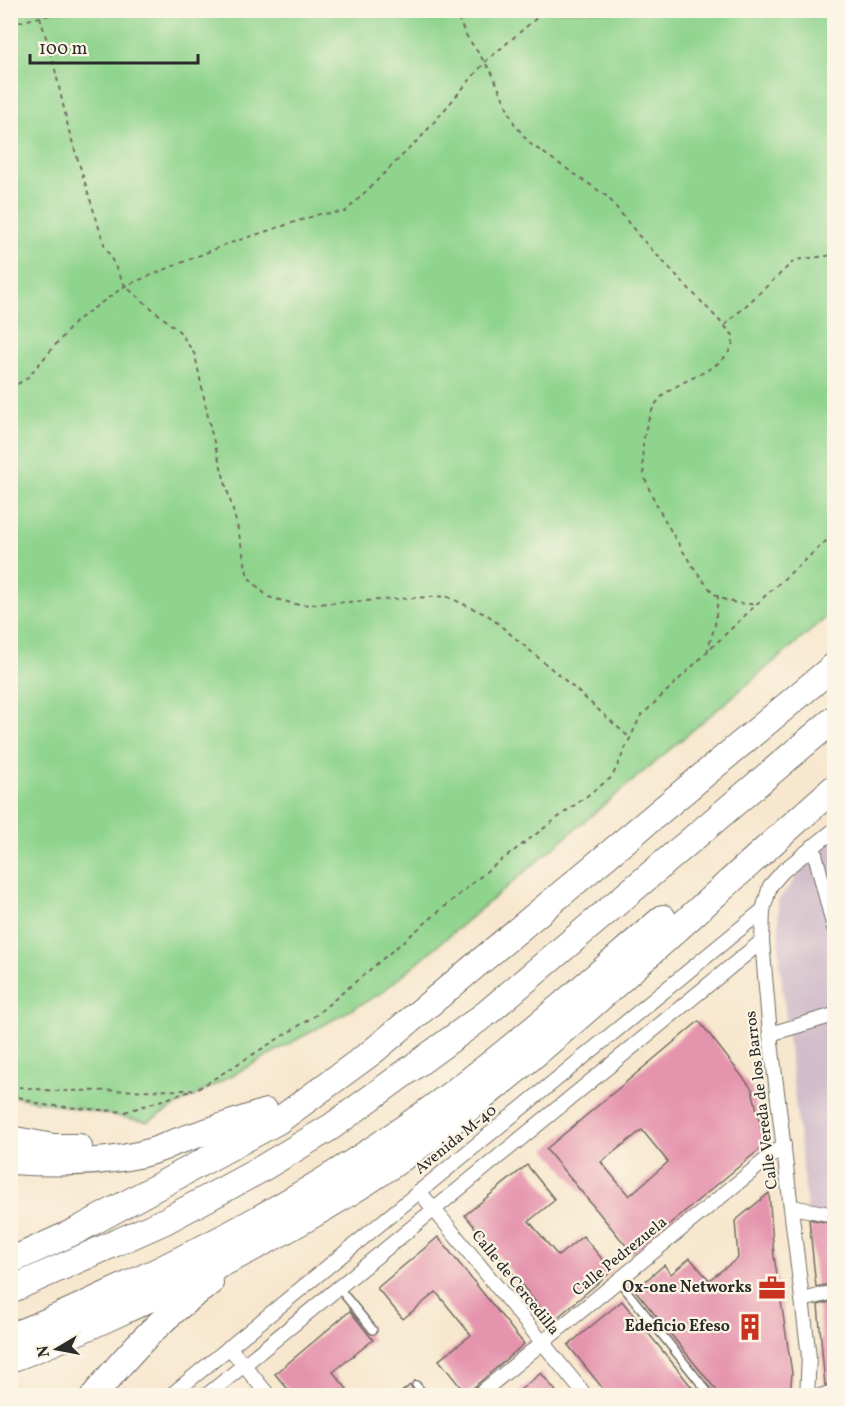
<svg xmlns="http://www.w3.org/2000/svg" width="845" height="1406" font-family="Vollkorn,serif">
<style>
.industrial{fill:#d1bdcb}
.green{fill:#8fd48d;stroke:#5d805c;stroke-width:1.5}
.building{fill:#e594ae;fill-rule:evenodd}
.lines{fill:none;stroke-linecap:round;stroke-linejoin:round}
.lane-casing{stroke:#726d64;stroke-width:10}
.street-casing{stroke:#726d64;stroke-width:16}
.highway-casing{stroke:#726d64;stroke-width:28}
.path{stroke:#726d64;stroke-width:2;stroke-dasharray:4.5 4.5;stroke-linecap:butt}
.lane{stroke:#fff;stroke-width:7}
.street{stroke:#fff;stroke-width:14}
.highway{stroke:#fff;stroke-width:26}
.labels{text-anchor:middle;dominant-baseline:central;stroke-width:4.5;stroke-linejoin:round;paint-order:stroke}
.street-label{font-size:16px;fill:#2b2b2b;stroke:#fcf5e5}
.poi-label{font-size:16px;font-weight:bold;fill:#2b2b2b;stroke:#fcf5e5;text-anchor:end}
</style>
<rect width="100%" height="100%" fill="#fcf5e5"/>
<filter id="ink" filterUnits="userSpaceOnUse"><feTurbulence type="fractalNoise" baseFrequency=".0167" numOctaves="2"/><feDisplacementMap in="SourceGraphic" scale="12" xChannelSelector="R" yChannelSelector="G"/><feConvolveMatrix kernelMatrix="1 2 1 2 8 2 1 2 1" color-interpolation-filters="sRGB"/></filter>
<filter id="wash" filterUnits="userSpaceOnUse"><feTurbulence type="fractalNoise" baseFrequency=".008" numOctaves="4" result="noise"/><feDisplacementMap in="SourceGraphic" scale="24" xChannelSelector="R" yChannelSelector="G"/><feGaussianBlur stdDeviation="1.35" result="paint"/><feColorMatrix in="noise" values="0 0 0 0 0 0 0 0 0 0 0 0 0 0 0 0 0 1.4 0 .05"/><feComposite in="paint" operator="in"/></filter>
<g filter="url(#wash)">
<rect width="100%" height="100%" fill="#f7e7ce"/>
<path class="industrial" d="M834,837V1395H824L823,1349L780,967L778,901L817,850Z"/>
<path class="green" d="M10,11H834V611L380,994L147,1122L11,1096Z"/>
<g id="blocks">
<g class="building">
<path d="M699,1021L752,1089L765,1145L633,1254L546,1149ZM642,1130L668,1162L629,1196L601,1162Z"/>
<path d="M527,1165L555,1200L529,1221L558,1256L583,1236L612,1271L552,1322L465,1215Z"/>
<path d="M769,1193L774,1256L792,1373L790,1395H720L635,1290L664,1265L671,1274L690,1258L709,1280L738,1258L735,1221Z"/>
<path d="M809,1219L834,1224V1283L816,1287Z"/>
<path d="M438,1237L524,1344L466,1394L439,1360L471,1335L436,1292L403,1319L377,1288Z"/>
<path d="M622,1301L679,1371L698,1395H608L568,1345Z"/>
<path d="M834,1301V1383L825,1385L818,1305Z"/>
<path d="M350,1311L373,1340L333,1372L352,1395H293L275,1374Z"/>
<path d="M541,1373L559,1395H514Z"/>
<path d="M410,1385L417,1395H398Z"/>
</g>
</g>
</g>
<g filter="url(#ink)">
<use href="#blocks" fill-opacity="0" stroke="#726d64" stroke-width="1.5"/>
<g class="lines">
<defs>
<g id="lane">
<path d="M618,1280L711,1396"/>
<path d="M340,1285L342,1292L373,1330"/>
<path d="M416,1385L425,1396"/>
</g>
<g id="street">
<path d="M813,846L834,928"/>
<path d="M770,1034L834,1015"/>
<path d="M419,1191L586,1396"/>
<path d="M792,1207L834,1215"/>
<path d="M803,1300L834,1292"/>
<path d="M229,1347L269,1396"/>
<path d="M170,1396L763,910"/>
<path d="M206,1396L762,941"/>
<path d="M477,1396L784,1145"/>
<path d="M807,1396L809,1357L770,1034L762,941L763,910L770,886L783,871L834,830"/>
<path d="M820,1396L834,1392"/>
</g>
<g id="highway">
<path d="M10,1139L53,1147H79"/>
<path d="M10,1161C59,1164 131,1165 175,1142L266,1112"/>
<path d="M10,1261L76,1231L278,1121L372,1052L834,666"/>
<path d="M10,1290L165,1221L256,1172L331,1127L487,1013L834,719"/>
<path d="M10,1336C45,1324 77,1308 110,1293C230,1239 345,1174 450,1095C524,1040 593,978 663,918"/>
<path d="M10,1359C53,1344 95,1324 136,1305C252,1252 364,1192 464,1112C593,1011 711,896 834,788"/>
<path d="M94,1396C127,1354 165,1313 210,1283"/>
</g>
</defs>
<use href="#lane" class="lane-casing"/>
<use href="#street" class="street-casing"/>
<use href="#highway" class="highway-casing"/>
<g class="path">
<path d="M454,10L466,35L492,73L514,123L529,143L608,197L639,236L733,335C733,339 733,345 731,348C717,376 671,379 655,405C643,425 639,459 646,481C653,503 701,587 719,597C730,603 743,604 755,604"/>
<path d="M40,17L54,65L69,131L104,244L125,286L180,332L195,355L211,431L237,525L248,577L268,597L299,605L446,596L489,616L566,681L630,738"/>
<path d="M10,24L40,17L78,10"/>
<path d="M725,325L795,260L834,255"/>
<path d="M10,389L27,378L77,320L125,286L227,244L320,214L345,212L423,135L486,61L540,15L542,10"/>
<path d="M707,652L715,625L718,596"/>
<path d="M10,1086L55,1091L196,1090L316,1015L487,871L612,777L640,717L766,595L834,534"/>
<path d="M10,1094L43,1105L125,1112L194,1090"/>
</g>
<use href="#lane" class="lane"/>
<use href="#street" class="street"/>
<use href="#highway" class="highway"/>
</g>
</g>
<defs>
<symbol id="office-bare" viewBox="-9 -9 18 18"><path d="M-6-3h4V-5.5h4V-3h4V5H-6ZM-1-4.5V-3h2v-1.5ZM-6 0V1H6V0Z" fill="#c8321e" stroke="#fcf5e5" stroke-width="2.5" paint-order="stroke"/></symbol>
<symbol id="building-bare" viewBox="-9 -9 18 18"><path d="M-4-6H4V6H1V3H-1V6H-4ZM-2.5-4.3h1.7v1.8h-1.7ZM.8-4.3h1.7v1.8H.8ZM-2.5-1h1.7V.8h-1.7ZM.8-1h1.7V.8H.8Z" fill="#c8321e" stroke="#fcf5e5" stroke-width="2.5" paint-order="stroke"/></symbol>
</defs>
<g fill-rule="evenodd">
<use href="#office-bare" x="753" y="1269" width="38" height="38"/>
<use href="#building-bare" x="731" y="1308" width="38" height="38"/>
</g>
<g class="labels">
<g class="street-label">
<text transform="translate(762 1100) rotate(-97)">Calle Vereda de los Barros</text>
<text transform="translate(456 1140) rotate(-39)">Avenida M-40</text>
<text transform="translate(620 1257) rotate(-39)">Calle Pedrezuela</text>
<text transform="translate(515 1283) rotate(51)">Calle de Cercedilla</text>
</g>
<g class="poi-label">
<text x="752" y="1288">Ox-one Networks</text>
<text x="730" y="1327">Edeficio Efeso</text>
</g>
</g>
<rect width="845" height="1406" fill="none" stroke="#fcf5e5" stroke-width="36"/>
<g transform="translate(57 1349) rotate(260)" stroke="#fcf5e5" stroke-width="4.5" paint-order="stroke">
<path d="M0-4.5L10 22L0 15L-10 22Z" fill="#2b2b2b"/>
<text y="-9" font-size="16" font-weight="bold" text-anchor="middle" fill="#2b2b2b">N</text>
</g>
<path d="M30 54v9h168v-9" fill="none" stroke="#2b2b2b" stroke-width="3"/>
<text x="39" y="54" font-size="18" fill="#2b2b2b" stroke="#fcf5e5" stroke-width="4.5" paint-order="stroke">100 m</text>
</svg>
